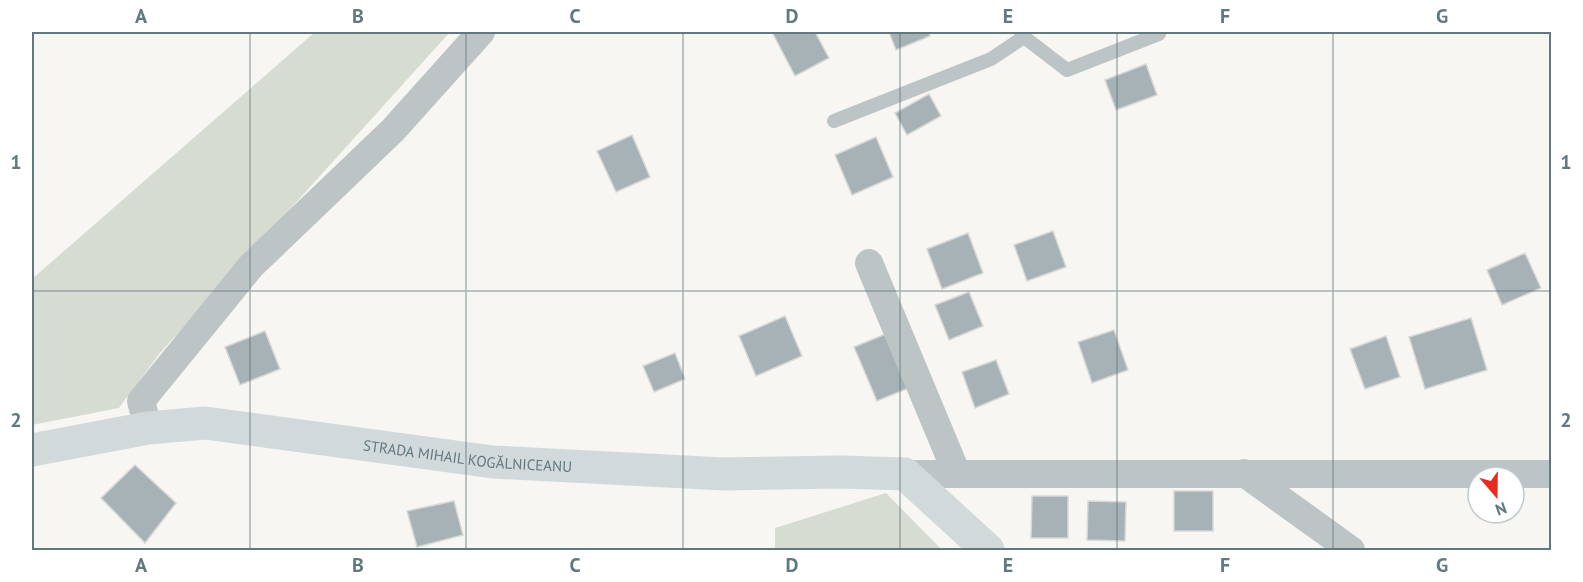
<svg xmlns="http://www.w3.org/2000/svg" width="1583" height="582" font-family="'PT Sans',sans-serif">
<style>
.green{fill:#d7dcd2}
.building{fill:#a6b2b5;stroke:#d8d8d6;stroke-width:1.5}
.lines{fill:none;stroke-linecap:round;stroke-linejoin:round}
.lane{stroke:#bdc4c6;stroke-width:14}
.street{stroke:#bdc4c6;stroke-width:28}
.secondary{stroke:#d2d9db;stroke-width:33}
.grid{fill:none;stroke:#61787f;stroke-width:1.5;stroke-opacity:0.55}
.labels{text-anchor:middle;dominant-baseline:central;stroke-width:6;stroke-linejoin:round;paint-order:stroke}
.street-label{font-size:15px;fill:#61787f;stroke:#fff}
.neatline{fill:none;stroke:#61787f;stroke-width:2}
.grid-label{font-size:20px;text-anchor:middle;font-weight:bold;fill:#61787f}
</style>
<rect width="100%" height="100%" fill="#f7f6f3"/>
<g class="green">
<path d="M315,32H450L160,353L119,408L32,425V279Z"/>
<path d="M886,493L942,550H775V528Z"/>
</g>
<g class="building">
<path d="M772,32H815L829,58L795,76Z"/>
<path d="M889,32H929L930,36L896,50Z"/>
<path d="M1146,64L1157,95L1116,110L1105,80Z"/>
<path d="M929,94L941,116L907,135L895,113Z"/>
<path d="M632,135L650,177L616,192L597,151Z"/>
<path d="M876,137L893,177L852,195L835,155Z"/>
<path d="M1053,231L1066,267L1027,281L1014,245Z"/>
<path d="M968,233L983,273L942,289L927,249Z"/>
<path d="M1525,253L1541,288L1502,305L1487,270Z"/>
<path d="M969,292L983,326L949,340L935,305Z"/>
<path d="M785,316L802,356L756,376L739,336Z"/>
<path d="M1471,318L1487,370L1425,389L1409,337Z"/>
<path d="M1114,330L1128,370L1092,383L1078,342Z"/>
<path d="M265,331L280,369L240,385L225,347Z"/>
<path d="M888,333L911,387L877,401L854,347Z"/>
<path d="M1386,336L1400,377L1365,389L1350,349Z"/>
<path d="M675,353L685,379L654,392L643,366Z"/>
<path d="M996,360L1009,394L975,408L962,372Z"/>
<path d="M135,465L176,503L145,543L101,498Z"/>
<rect x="1174" y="491" width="39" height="40"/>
<path d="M1032,496H1068V538H1031Z"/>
<path d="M454,501L463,535L417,547L407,511Z"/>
<path d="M1088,501L1126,502L1125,541L1087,540Z"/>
</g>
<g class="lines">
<g class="lane">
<path d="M1021,32L1024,37L1067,70L1159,34"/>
<path d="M834,121L991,59L1024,37"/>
</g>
<g class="street">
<path d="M869,263L957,474"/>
<path d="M148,428L141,401L251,266L393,130L481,32"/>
<path d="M1244,473L1351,550"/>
<path d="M905,474H1552"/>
</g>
<path class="secondary" id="s1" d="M32,450L148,428L205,423L493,462L724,474L841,472L905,474L988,550"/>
</g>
<path class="grid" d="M250,32V550M466,32V550M683,32V550M900,32V550M1117,32V550M1333,32V550M32,291H1552"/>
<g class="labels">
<g class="street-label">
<text stroke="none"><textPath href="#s1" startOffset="440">STRADA MIHAIL KOGĂLNICEANU</textPath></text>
</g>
</g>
<rect width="1583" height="582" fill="none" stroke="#ffffff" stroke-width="66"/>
<g transform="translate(1496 495) rotate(160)"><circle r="28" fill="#ffffff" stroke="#c0c9cc" stroke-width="1.5"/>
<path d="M0-4.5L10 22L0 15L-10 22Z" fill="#e92a21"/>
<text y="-9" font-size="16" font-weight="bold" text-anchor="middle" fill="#61787f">N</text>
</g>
<rect x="33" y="33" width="1517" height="516" class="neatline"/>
<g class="grid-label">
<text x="141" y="23">A</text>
<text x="358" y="23">B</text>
<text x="575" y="23">C</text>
<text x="792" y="23">D</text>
<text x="1008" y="23">E</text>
<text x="1225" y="23">F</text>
<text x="1442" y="23">G</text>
<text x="16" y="169">1</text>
<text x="1566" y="169">1</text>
<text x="16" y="427">2</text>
<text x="1566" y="427">2</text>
<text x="141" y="572">A</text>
<text x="358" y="572">B</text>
<text x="575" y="572">C</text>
<text x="792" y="572">D</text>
<text x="1008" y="572">E</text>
<text x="1225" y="572">F</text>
<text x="1442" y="572">G</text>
</g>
</svg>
